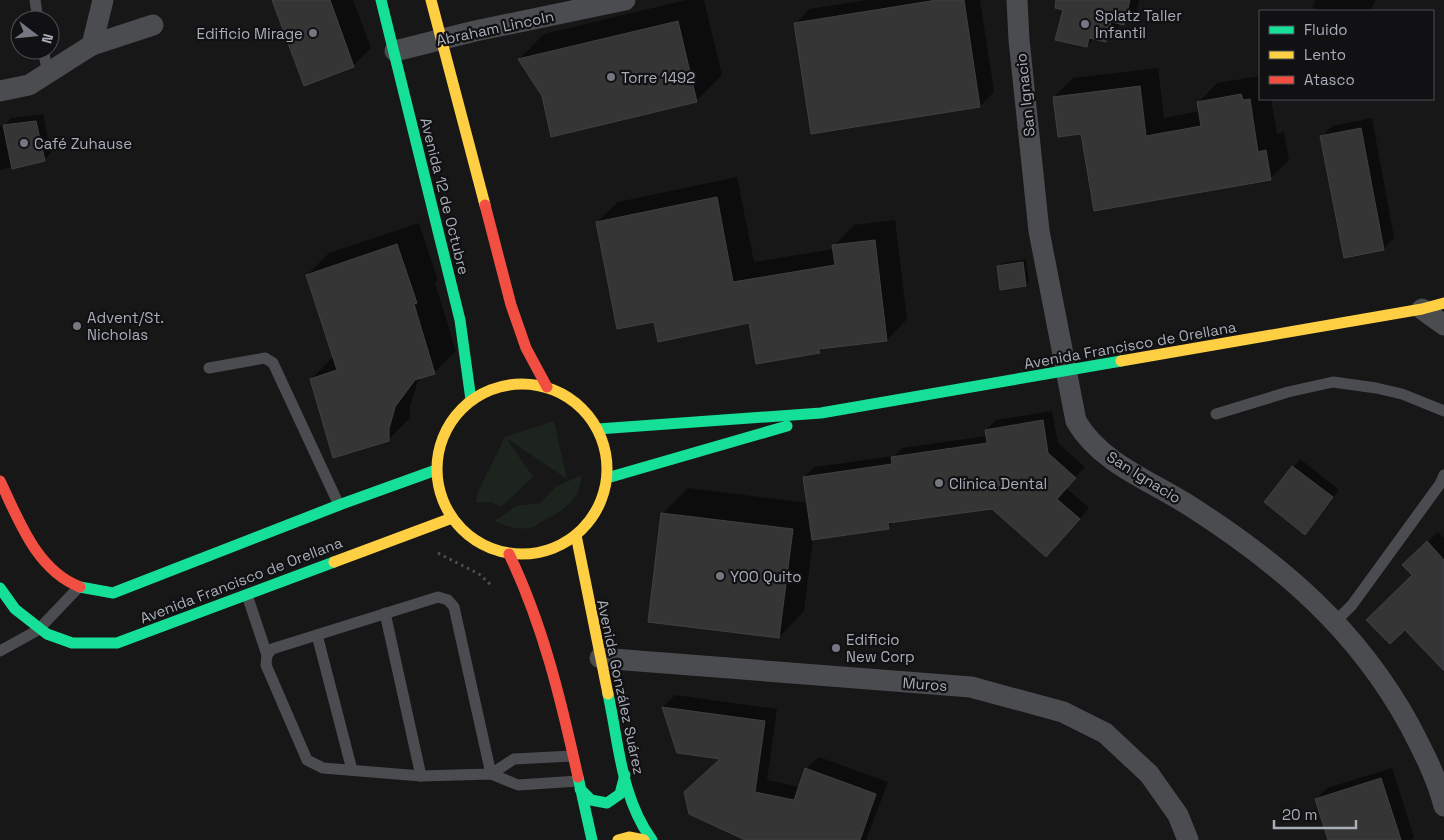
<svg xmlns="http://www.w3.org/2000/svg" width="1444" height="840" font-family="'Space Grotesk',sans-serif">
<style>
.green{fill:#1d241e}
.shadow{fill:#0007}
.building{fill:#353536;stroke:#3f4043}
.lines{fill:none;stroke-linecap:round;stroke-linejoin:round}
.path{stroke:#4d4e52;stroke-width:3;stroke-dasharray:2.5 4;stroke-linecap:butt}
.lane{stroke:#4b4c50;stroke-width:11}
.street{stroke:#4b4c50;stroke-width:21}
.fast{stroke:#16e098;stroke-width:11}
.slow{stroke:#ffcf43;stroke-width:11}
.jam{stroke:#f24e42;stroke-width:11}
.poi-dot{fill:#757880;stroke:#111113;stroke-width:2}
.labels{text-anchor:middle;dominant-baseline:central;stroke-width:4.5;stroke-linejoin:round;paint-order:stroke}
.poi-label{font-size:15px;fill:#a8adb8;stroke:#111113;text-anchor:start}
.street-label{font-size:15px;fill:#a8adb8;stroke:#111113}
</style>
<rect width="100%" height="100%" fill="#171717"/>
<g class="green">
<path d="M554,421L567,479L506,438L533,477L501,507L492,502L476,503L477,494L505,437Z"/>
<path d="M581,475C582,500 562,511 543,521C539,523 534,528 529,528C518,530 504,526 495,521L516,506L540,503L556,487Z"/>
</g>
<g class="shadow">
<path d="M273,0H353L371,48L353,66Z"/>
<path d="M686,0H704L722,75L696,101L543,96L519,59L544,34Z"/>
<path d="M868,0H980L994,92L980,106L796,23L809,9Z"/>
<path d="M1066,0H1139L1137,10L1123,24L1120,23L1119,27L1106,41L1095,38L1086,46Z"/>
<path d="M1316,0H1376L1370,11H1321L1312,7Z"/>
<path d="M1158,68L1164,118L1200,111L1199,102L1217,83L1260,76V99H1271L1277,134L1284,132L1289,160L1270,178L1082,133L1054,97L1073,78Z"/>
<path d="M43,114L51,153L44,160L0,170V126L5,125L11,118Z"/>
<path d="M1372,118L1394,238L1383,249L1322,136L1332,126Z"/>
<path d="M737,177L754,262L834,249V246L854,225L895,220L907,319L887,340L824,348L819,352L750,322L655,320L597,222L618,202Z"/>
<path d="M419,223L438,280L435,283L456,351L434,373L422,377L417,383L410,406V418L388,440L311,379L333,357L307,275L329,253Z"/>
<path d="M1026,259L1029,281L1026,285L998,266L1002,263Z"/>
<path d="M1052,411L1058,443L1085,467L1066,488L1089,508L1056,546L993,507L895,521L888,527L813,538L804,611L779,637L662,514L688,488L808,503L804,477L814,467L894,456L902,448L987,436L986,430L996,420Z"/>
<path d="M1300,459L1339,490L1305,533L1265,502Z"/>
<path d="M1438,532L1444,538V669L1405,628L1414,575L1404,565Z"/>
<path d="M675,695L777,709L767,780L800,787L806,769L819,757L888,782L866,840H748L722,758L678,752L663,707Z"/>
<path d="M1392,768L1414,837L1411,840H1329L1316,799L1327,788Z"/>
</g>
<g class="building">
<path d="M272,0H330L354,67L304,86Z"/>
<path d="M937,0H964L980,107L811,134L794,23Z"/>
<path d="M1056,0H1130L1124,25L1111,22L1106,42L1089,38L1087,47L1055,40L1063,10L1055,8Z"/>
<path d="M678,21L697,102L551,137L542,96L518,59Z"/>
<path d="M1140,86L1146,136L1201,126L1197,102L1241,94L1243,100L1250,99L1258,152L1266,150L1271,180L1094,211L1081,134L1058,137L1053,97Z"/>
<path d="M36,121L45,161L12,169L3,125Z"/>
<path d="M1361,128L1384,250L1344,258L1320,136Z"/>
<path d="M717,197L733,282L835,265L832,245L875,240L887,341L819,349L820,353L756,364L749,323L658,342L654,322L617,329L596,222Z"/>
<path d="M397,244L417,303L414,304L435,374L415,380L395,407L389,429V441L333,458L310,379L337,370L306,275Z"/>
<path d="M1023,262L1026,286L1000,290L997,266Z"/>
<path d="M1043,420L1048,453L1076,478L1057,499L1080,519L1046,557L992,509L888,523L889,529L812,540L803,477L892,464L891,457L987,443L985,430Z"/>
<path d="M1292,466L1333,497L1305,535L1264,502Z"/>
<path d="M661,513L793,529L779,638L648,622Z"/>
<path d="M1427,541L1444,560V671L1405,630L1390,644L1366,620L1412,575L1402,565Z"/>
<path d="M662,707L765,721L755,792L794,800L805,768L876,794L860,840H745L689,814L684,792L720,759L677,753Z"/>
<path d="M1381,778L1401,840H1328L1315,799Z"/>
</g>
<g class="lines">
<path class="path" d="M438,553L479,574L492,586"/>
<g class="lane">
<path d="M35,0L38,20"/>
<path d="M43,50L48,73"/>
<path d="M209,368L265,358L273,363L339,505"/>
<path d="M1216,414L1288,392L1333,382L1376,388L1402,394L1444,411"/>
<path d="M247,595L267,655"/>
<path d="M385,613L421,776"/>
<path d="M1336,621L1352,605L1440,484L1444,475"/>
<path d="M317,635L352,770"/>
<path d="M0,651L38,630L78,588"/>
<path d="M572,756L514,759L491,774L454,607L448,600L438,597L272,649L267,655L266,665L307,760L323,768L421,776L491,774L518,785L578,781"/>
</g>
<g class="street">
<path d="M1017,0L1019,40L1039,231L1076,421C1100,463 1151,481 1190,506C1282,565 1357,629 1410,726C1423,751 1437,778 1444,806"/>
<path d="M92,45L153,25"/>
<path d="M395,51L475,31L625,0"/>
<path d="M0,91L29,85L92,45L103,0"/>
<path d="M1422,309L1444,325"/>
<path d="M600,658L971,687L1063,712L1105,733L1149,774L1178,815L1188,840"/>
</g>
<g class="fast">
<path d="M381,0L460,320L471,400"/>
<path d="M598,429L821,413L1121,361"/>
<path d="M607,478L787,426"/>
<path d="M80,587L113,593L339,505L436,470"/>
<path d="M0,588L15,609L47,634L72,643H117L334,562"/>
<path d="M608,694C619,744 621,798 652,840"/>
<path d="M578,777L592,840"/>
<path d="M580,789L591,800L607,803L620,794L625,775"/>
</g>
<g class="slow">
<path d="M431,0L485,205"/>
<path d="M1121,361L1422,309L1444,303"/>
<circle cx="522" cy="469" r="85"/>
<path d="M576,535L608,694"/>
<path d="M334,562L452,518"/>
<path d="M618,840L629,837L644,840"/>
</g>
<g class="jam">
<path d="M485,205L511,305L526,348L547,387"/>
<path d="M0,481C19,520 36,570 80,587"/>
<path d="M509,554C543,625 561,700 578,777"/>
</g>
</g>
<g class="poi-dot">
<circle cx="1085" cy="24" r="5"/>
<circle cx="313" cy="33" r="5"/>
<circle cx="611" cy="77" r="5"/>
<circle cx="24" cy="143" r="5"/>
<circle cx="77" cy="326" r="5"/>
<circle cx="939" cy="483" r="5"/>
<circle cx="720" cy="576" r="5"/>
<circle cx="836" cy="648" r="5"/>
</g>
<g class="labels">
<g class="poi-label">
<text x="1095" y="15">Splatz Taller<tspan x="1095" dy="17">Infantil</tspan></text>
<text x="303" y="33" text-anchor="end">Edificio Mirage</text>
<text x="621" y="77">Torre 1492</text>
<text x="34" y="143">Café Zuhause</text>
<text x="87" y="317">Advent/St.<tspan x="87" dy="17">Nicholas</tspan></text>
<text x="949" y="483">Clínica Dental</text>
<text x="730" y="576">YOO Quito</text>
<text x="846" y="639">Edificio<tspan x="846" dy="17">New Corp</tspan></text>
</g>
<g class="street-label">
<text transform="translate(495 28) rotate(-12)">Abraham Lincoln</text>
<text transform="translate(1025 95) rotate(-96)">San Ignacio</text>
<text transform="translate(445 196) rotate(76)">Avenida 12 de Octubre</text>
<text transform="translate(1130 345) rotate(-10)">Avenida Francisco de Orellana</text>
<text transform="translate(1144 477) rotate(32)">San Ignacio</text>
<text transform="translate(241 580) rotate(-21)">Avenida Francisco de Orellana</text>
<text transform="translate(925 684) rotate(4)">Muros</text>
<text transform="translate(621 687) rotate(78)">Avenida González Suárez</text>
</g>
</g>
<rect x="1259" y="10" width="175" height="90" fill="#111113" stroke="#4d4f55"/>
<rect x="1269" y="26" width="25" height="8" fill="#16e098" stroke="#4d4f55"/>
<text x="1304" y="35" font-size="15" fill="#a8adb8">Fluido</text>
<rect x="1269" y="51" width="25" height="8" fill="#ffcf43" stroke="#4d4f55"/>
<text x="1304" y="60" font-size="15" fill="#a8adb8">Lento</text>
<rect x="1269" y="76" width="25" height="8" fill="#f24e42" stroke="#4d4f55"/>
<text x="1304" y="85" font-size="15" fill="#a8adb8">Atasco</text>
<g transform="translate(35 35) rotate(106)"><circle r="24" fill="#111113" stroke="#4d4f55"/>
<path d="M0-4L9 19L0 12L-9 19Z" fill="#757880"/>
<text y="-8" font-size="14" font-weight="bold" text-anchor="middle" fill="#a8adb8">N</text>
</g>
<path d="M1274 820v8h82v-8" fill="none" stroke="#a8adb8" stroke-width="2.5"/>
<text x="1282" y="820" font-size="15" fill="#a8adb8" stroke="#111113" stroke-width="4" paint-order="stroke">20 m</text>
</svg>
